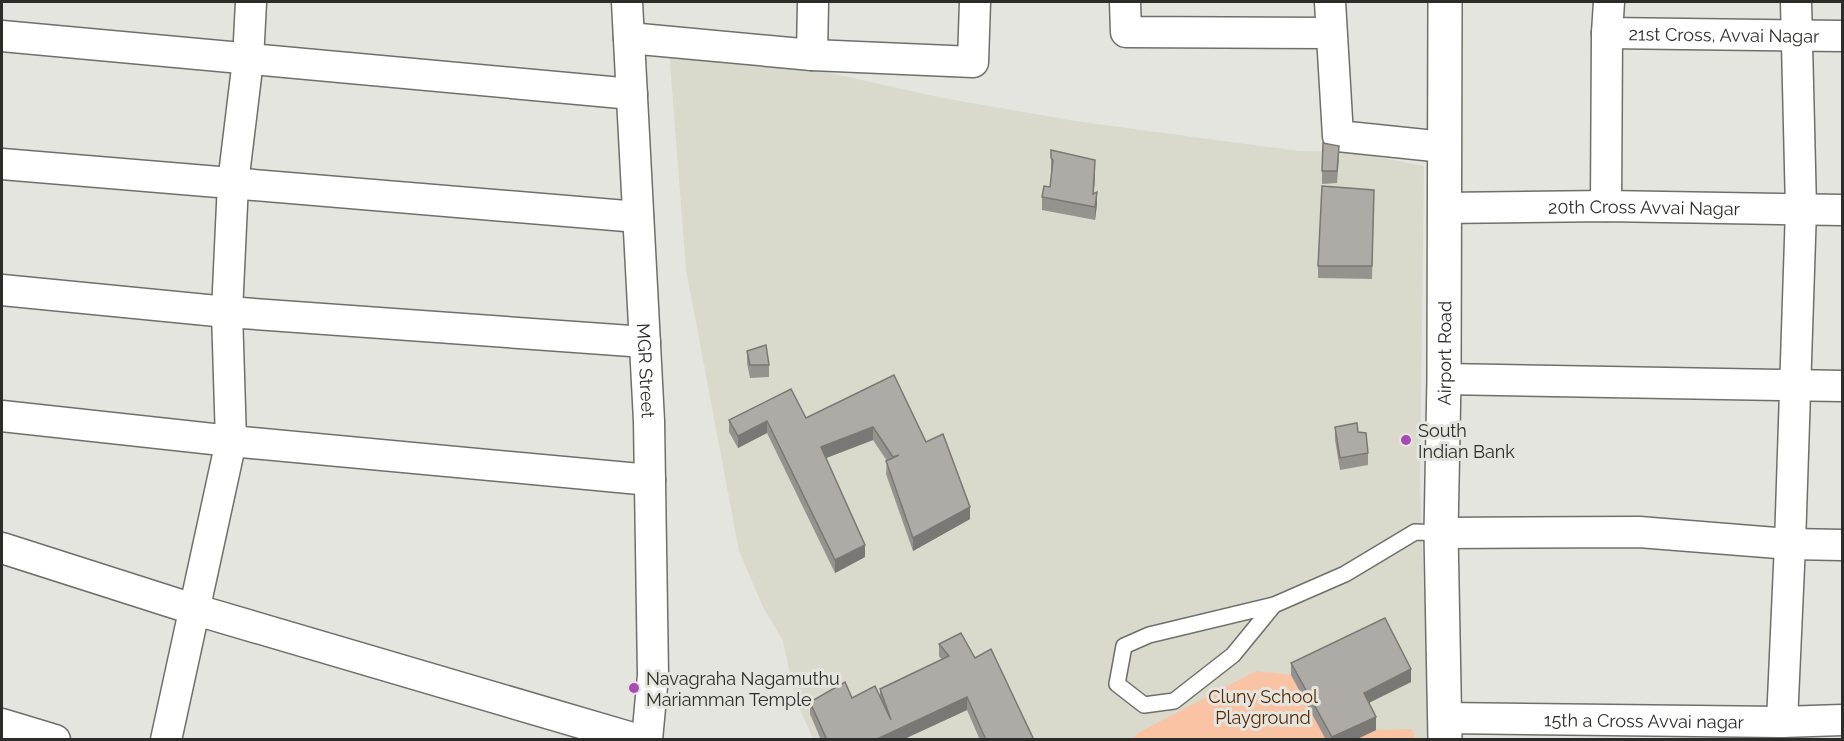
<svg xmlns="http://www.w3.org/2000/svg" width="1844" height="741" font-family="Raleway,sans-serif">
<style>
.built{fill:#d9dacc}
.park{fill:#fac3a3}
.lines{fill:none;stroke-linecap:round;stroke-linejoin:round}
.lane-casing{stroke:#6f6f6a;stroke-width:18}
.street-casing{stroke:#6f6f6a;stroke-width:33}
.secondary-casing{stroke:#6f6f6a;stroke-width:36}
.lane{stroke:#fff;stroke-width:15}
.street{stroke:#fff;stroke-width:30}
.secondary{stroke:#fff;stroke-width:33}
.wall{fill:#96938f}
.shaded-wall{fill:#7a7874}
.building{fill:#aeaba6;stroke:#7a7874;stroke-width:1.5}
.poi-dot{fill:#a949b2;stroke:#e5e5df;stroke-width:2}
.labels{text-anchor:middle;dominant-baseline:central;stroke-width:6;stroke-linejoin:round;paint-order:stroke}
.street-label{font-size:18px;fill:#2c2c29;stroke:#e5e5df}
.poi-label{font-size:18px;fill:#2c2c29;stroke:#e5e5df;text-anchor:start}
.park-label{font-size:18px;fill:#592700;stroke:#e5e5df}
</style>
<rect width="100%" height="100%" fill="#e5e5df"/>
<path class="built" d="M669,51L812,69L938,97L1075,121L1299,151L1354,152L1424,166L1420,483L1426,648L1433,739H813L795,698L783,641L763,607L739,551L686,269Z"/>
<g class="park">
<path d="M1256,671L1291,675L1326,739L1131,740L1140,732Z"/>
<path d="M1412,729L1415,739L1355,740L1376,730Z"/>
</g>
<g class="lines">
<defs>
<path id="lane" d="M1274,605L1233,655L1174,701L1144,705L1117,684L1124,646L1149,635L1274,605L1345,574L1415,532L1441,533"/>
<g id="street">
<path id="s1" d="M627,2L649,421L653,675L647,740"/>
<path d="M1125,2L1126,32L1331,33"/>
<path d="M1330,2L1338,136L1444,147"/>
<path id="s2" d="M1607,33L1842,36"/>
<path d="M2,36L632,94"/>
<path d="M629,38L812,55L973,62L975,2"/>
<path d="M812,55L813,2"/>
<path d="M2,164L638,217"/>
<path d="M1606,206L1607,33L1609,2"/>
<path id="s3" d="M1444,208L1606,206L1842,210"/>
<path d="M2,290L227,312L645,342"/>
<path d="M1444,379L1842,386"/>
<path d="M2,416L231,441L650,480"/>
<path d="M1441,533L1639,532L1790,544L1842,545"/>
<path d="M2,548L193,609L639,740"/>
<path id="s4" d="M1444,718L1782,722L1842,720"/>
<path d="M1782,722L1790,544L1801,209L1796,2"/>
<path d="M2,724L55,740"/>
<path d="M166,740L231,441L227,312L233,183L248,60L251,2"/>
</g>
<g id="secondary">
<path id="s5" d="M1445,740L1441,533L1444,379L1445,2"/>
</g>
</defs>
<use href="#lane" class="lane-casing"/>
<use href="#street" class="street-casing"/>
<use href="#secondary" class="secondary-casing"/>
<use href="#lane" class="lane"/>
<use href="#street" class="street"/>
<use href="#secondary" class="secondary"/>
</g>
<g class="wall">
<path d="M1051,150L1095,172L1094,193L1097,204L1095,220L1042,210V197L1050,187L1052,171H1051Z"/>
<path d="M1339,158L1337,183L1322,184V171Z"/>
<path d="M1374,190L1372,279L1318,278V266Z"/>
<path d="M747,351L769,365V377L750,378L747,363Z"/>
<path d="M894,375L926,442L970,519L913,551L886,474L887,461L873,440L826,458L865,557L835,573L767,433L738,448L729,432V420L806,418Z"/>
<path d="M1335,427L1358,432L1368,453V465L1340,470L1335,440Z"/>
<path d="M939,644L975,658L1034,740H980L967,710L902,740H821L810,714V702L852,698L880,697V689L942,660L939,656Z"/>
<path d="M1291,663L1411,682L1369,703L1376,730L1355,740H1326L1291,675Z"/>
</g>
<g class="shaded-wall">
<path d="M1095,160V172L1093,206V194Z"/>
<path d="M1097,192V204L1095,220V207Z"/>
<path d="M767,421V433L738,448V436Z"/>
<path d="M873,427V440L821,460V447Z"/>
<path d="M970,507V519L913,551V538Z"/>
<path d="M865,545V557L835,573V560Z"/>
<path d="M1411,669V682L1364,705V693Z"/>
<path d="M967,697V710L902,740H875Z"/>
<path d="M1376,717V730L1355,740H1332V737Z"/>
</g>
<g class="building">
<path d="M1323,143L1339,146L1337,171H1322Z"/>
<path d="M1051,150L1095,160L1093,194L1097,192L1095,207L1042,197L1044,186L1050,187L1053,160L1051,158Z"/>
<path d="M1322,186L1374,190L1372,266H1318Z"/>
<path d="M766,345L769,365H750L747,351Z"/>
<path d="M894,375L926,442L943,434L970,507L913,538L886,461L899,455L893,457L873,427L821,447L865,545L835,560L767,421L738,436L729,420L791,389L806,418Z"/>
<path d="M1357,423L1358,432L1366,433L1368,453L1340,458L1335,427Z"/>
<path d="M1385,618L1411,669L1364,693L1376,717L1332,737L1291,663Z"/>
<path d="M961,633L975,658L991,649L1034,740H986L967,697L875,740H827L810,702L845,682L852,698L875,686L891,720L880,689L949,656L939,644Z"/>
</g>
<g class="poi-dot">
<circle cx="1406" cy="440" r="6"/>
<circle cx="634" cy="688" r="6"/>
</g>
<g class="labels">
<g class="street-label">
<text stroke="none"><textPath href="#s2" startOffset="117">21st Cross, Avvai Nagar</textPath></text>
<text stroke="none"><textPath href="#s3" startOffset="200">20th Cross Avvai Nagar</textPath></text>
<text stroke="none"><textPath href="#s5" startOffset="387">Airport Road</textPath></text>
<text stroke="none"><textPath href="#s1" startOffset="369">MGR Street</textPath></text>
<text stroke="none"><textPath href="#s4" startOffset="200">15th a Cross Avvai nagar</textPath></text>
</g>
<g class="poi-label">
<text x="1418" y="430">South<tspan x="1418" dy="21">Indian Bank</tspan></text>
<text x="646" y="678">Navagraha Nagamuthu<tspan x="646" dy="21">Mariamman Temple</tspan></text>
</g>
<g class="park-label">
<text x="1263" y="696">Cluny School<tspan x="1263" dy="21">Playground</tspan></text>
</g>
</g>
<rect width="1844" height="741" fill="none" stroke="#2c2c29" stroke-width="6"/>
</svg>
